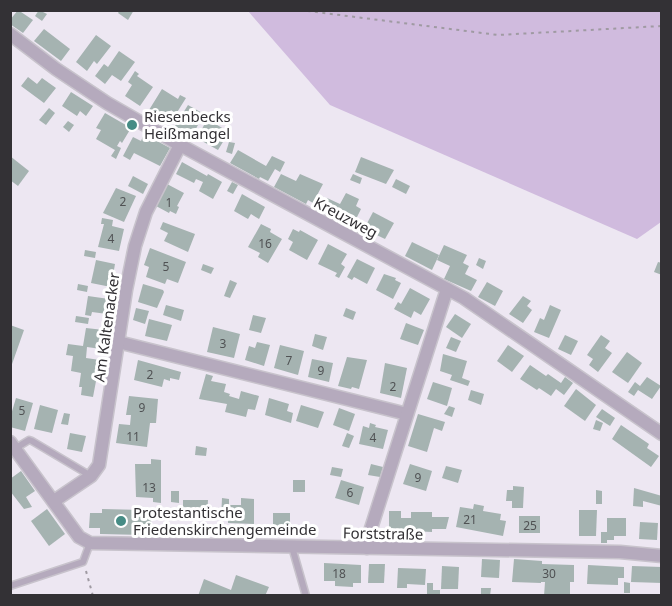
<svg xmlns="http://www.w3.org/2000/svg" width="672" height="606" font-family="'Noto Sans',sans-serif">
<style>
.green{fill:#d0bbde}
.building{fill:#a5b3b1}
.lines{fill:none;stroke-linecap:round;stroke-linejoin:round}
.service-casing{stroke:#c8c3cc;stroke-width:9}
.minor-casing{stroke:#c8c3cc;stroke-width:15}
.path{stroke:#9f9aa2;stroke-width:2;stroke-dasharray:3 4.5;stroke-linecap:butt}
.service{stroke:#b5aabd;stroke-width:6}
.minor{stroke:#b5aabd;stroke-width:12}
.poi-dot{fill:#468c85;stroke:#fff;stroke-width:2}
.labels{text-anchor:middle;dominant-baseline:central;stroke-width:6;stroke-linejoin:round;paint-order:stroke}
.number-label{font-size:12px;fill:#505254}
.poi-label{font-size:15px;fill:#333135;stroke:#fff;text-anchor:start}
.street-label{font-size:15px;fill:#333135;stroke:#fff}
</style>
<rect width="100%" height="100%" fill="#ede7f2"/>
<!-- green -->
<path class="green" d="M248,11H661V222L637,239L330,105Z"/>
<!-- building -->
<g class="building">
<path d="M18,10L33,20L23,33L10,24V20Z"/>
<path d="M39,10L47,14L42,21L35,16Z"/>
<path d="M120,10H134L128,20L118,13Z"/>
<path d="M44,29L70,49L61,61L34,41Z"/>
<path d="M96,35L111,46L97,64L94,61L87,71L76,62Z"/>
<path d="M119,51L135,62L121,81L112,75L105,84L95,76L104,64L108,67Z"/>
<path d="M135,71L139,74L137,76L153,87L140,106L125,96L132,85L128,82Z"/>
<path d="M28,77L37,84L42,78L56,88L44,103L21,86Z"/>
<path d="M162,89L178,99L180,95L186,98L176,114L171,110L165,120L149,110Z"/>
<path d="M71,92L93,106L86,116L80,111L77,116L62,106Z"/>
<path d="M188,105L204,114L192,136L175,126Z"/>
<path d="M49,108L55,113L46,125L39,120Z"/>
<path d="M105,113L131,128L122,143L120,141L117,146L121,148L116,159L111,156L115,150L96,139L101,130L96,128Z"/>
<path d="M207,119L229,132L218,150L202,141L206,134L201,131Z"/>
<path d="M68,121L74,125L69,132L63,127Z"/>
<path d="M144,134L170,148L160,166L134,153L130,160L123,156L133,137L141,141Z"/>
<path d="M229,142L235,143L232,154L226,152Z"/>
<path d="M238,150L266,166L272,156L285,162L280,172L275,169L268,181L260,177L259,179L230,163Z"/>
<path d="M10,156L29,171L18,186L10,180Z"/>
<path d="M361,157L394,170L386,184L355,172Z"/>
<path d="M182,162L207,176L208,174L222,182L213,199L199,191L203,182L196,179L194,183L176,174Z"/>
<path d="M281,174L296,181L300,174L323,184L313,203L308,200L306,204L274,187Z"/>
<path d="M353,174L362,178L360,184L350,180Z"/>
<path d="M133,176L148,184L143,194L128,186Z"/>
<path d="M396,179L410,186L406,194L392,187Z"/>
<path d="M232,182L238,185L233,194L227,191Z"/>
<path d="M167,184L184,193L177,206L179,207L176,214L170,211L169,213L156,206Z"/>
<path d="M116,188L136,196L124,222L103,213Z"/>
<path d="M346,193L359,199L356,206L361,209L355,221L349,218L348,221L335,215L333,218L320,211L327,198L340,204Z"/>
<path d="M242,194L265,207L259,219L251,214L248,219L234,211Z"/>
<path d="M373,212L394,223L385,239L364,229Z"/>
<path d="M102,218L113,220L112,226L124,229L119,251L98,247L104,224H101Z"/>
<path d="M163,222L195,234L188,252L164,241L168,233L160,229Z"/>
<path d="M261,224L271,229L270,232L282,239L268,263L258,257L260,253L248,247Z"/>
<path d="M293,229L299,232L300,230L318,240L307,260L289,250L293,242L288,239Z"/>
<path d="M412,242L439,255L432,270L405,256Z"/>
<path d="M328,244L347,254L341,264L345,267L339,278L335,276L337,273L318,264Z"/>
<path d="M444,245L467,255L463,263L469,266L465,274L477,280L471,291L444,279L450,266L437,260Z"/>
<path d="M150,248L186,262L178,283L167,279L165,284L146,277L149,267L144,265Z"/>
<path d="M85,250L96,252L95,258L84,256Z"/>
<path d="M479,258L486,261L483,269L476,265Z"/>
<path d="M357,259L375,268L367,284L354,277L352,280L347,277Z"/>
<path d="M96,260L115,264L111,287L91,283Z"/>
<path d="M658,262L662,263V275L654,272Z"/>
<path d="M203,264L214,268L211,274L201,270Z"/>
<path d="M384,274L396,278L395,280L401,283L393,299L376,290Z"/>
<path d="M230,280L237,283L230,298L224,296Z"/>
<path d="M487,282L503,291L495,306L478,297Z"/>
<path d="M78,284L88,286L87,292L77,290Z"/>
<path d="M143,284L163,290L164,292L157,308L138,302Z"/>
<path d="M410,288L430,299L421,315L414,311L411,318L394,309L398,302L401,304Z"/>
<path d="M88,296L109,299L107,314L92,312L91,316L85,315Z"/>
<path d="M523,296L531,301L527,306L532,310L523,323L509,314Z"/>
<path d="M166,305L184,310L181,321L163,315Z"/>
<path d="M550,305L561,310L549,338L534,332L540,318L544,320Z"/>
<path d="M136,308L149,311L145,324L133,320Z"/>
<path d="M346,308L356,312L353,320L343,316Z"/>
<path d="M455,314L471,324L462,338L446,327Z"/>
<path d="M253,315L266,318L261,333L249,330Z"/>
<path d="M76,316L89,318L88,324L75,322Z"/>
<path d="M149,319L172,325L167,341L145,336Z"/>
<path d="M406,323L424,330L418,345L400,339Z"/>
<path d="M10,325L24,330L11,367L10,366Z"/>
<path d="M213,327L240,334L234,358L207,352Z"/>
<path d="M86,328L104,330L101,349L87,347L86,358L100,360L93,397L81,395L82,387H79L81,373L71,371L73,356L66,355L68,344L83,346Z"/>
<path d="M315,334L327,337L323,350L312,346Z"/>
<path d="M565,335L578,341L571,355L558,349Z"/>
<path d="M601,335L610,341L605,348L612,353L598,372L589,365L593,359L587,355Z"/>
<path d="M451,337L461,341L456,352L446,348Z"/>
<path d="M257,342L270,345L264,366L245,360L249,346L255,348Z"/>
<path d="M280,345L304,351L298,375L274,368Z"/>
<path d="M508,345L524,356L512,372L497,361Z"/>
<path d="M627,352L642,363L628,383L612,372Z"/>
<path d="M443,354L467,361L462,378L470,381L468,386L450,380L452,375L440,371Z"/>
<path d="M347,357L367,360L359,389L352,387L351,389L338,386Z"/>
<path d="M312,359L333,363L329,382L308,377Z"/>
<path d="M138,360L181,372L179,380L170,378V381L164,379L162,387L134,380Z"/>
<path d="M385,363L407,368L401,398L380,393Z"/>
<path d="M530,365L546,376L548,374L561,383L565,377L573,383L564,395L556,389L551,396L539,388L537,390L520,379Z"/>
<path d="M206,374L213,376L211,381L226,384L224,392L230,394L229,396L239,399L241,391L259,396L255,410L248,409L246,417L225,412L227,404L199,399Z"/>
<path d="M647,377L661,386L652,399L638,390L634,396L628,392L635,382L640,386Z"/>
<path d="M433,382L452,388L447,406L427,399Z"/>
<path d="M576,389L596,405L585,421L564,406Z"/>
<path d="M471,390L484,394L481,405L468,400Z"/>
<path d="M129,396L158,399L156,423H150L147,447L116,443L119,424L130,425L131,415H126Z"/>
<path d="M16,398L33,403L25,431L10,427V418Z"/>
<path d="M269,398L289,404L287,411L293,413L291,423L265,415Z"/>
<path d="M40,405L58,410L52,433L34,429Z"/>
<path d="M301,405L324,412L318,428L296,421Z"/>
<path d="M449,406L455,408L452,417L444,414Z"/>
<path d="M339,408L355,414L349,431L333,425Z"/>
<path d="M602,409L615,418L610,426L596,417Z"/>
<path d="M64,413L70,414L68,425L61,424Z"/>
<path d="M418,414L445,422L442,431L434,428L427,452L408,446Z"/>
<path d="M596,420L603,423L600,431L593,429Z"/>
<path d="M370,423L376,425L375,427L388,430L383,449L359,444L363,426L369,428Z"/>
<path d="M621,425L649,444L647,448L659,456L651,467L612,439Z"/>
<path d="M70,433L86,436L82,452L67,449Z"/>
<path d="M347,433L354,436L349,448L342,446Z"/>
<path d="M196,446L207,448L206,456L195,455Z"/>
<path d="M151,459L161,460V503L153,502V498L136,497L135,464H151Z"/>
<path d="M371,464L383,467L380,477L368,475Z"/>
<path d="M410,464L432,471L426,491L403,484Z"/>
<path d="M446,466L462,470L458,483L442,478Z"/>
<path d="M332,467L343,469L341,477L330,475Z"/>
<path d="M21,471L35,491L26,497L32,507L24,509L10,491V479Z"/>
<rect x="293" y="480" width="12" height="12"/>
<path d="M341,480L364,487L359,505L335,498Z"/>
<path d="M513,486L524,487L523,508H512V501H506L507,490H513Z"/>
<path d="M634,488L662,496V506L643,501V507L633,506Z"/>
<path d="M596,490L602,491V504H596Z"/>
<path d="M171,491H179V503L171,502Z"/>
<path d="M222,498L229,499V505H241V498L254,499V524L228,523V520L221,519Z"/>
<path d="M183,500H208L207,519L183,518Z"/>
<path d="M474,504L484,506L483,511L501,514L500,520L506,521L503,536L456,527L460,507L473,509Z"/>
<path d="M47,509L65,534L49,546L31,521Z"/>
<path d="M102,509L144,510L150,515L152,527L143,535L100,534V528H89L90,513H102Z"/>
<path d="M579,510H597L596,536H579Z"/>
<path d="M389,511H401V518H411V512H432V517H449L446,529H432V532L411,531V536L389,535Z"/>
<rect x="273" y="513" width="17" height="16"/>
<rect x="519" y="516" width="21" height="17"/>
<path d="M607,518H626V536H614V540H607V543H601V532H607Z"/>
<path d="M640,522L658,523L657,540L639,539Z"/>
<path d="M482,559L500,560L499,578L481,577Z"/>
<path d="M514,559L542,561V564L574,565V582H570V596H544L545,582H541V583L512,582Z"/>
<path d="M324,563L361,565V583H353V587L335,586V581H324Z"/>
<path d="M369,564H385L384,583H368Z"/>
<path d="M588,565L624,567V578H618V585L587,584Z"/>
<path d="M442,566L459,567L458,589H441Z"/>
<path d="M632,566L662,567V583L631,582Z"/>
<path d="M398,568L426,569L425,585L407,584V588H397Z"/>
<path d="M236,575L269,587L265,596H198L204,579L231,590Z"/>
<path d="M624,582L630,583V593H624Z"/>
<path d="M427,583H433V590H440V596H427Z"/>
<path d="M481,588H491L490,596H481Z"/>
</g>
<g class="lines">
<defs>
<g id="service">
<path d="M16,448L29,440L32,441L91,476"/>
<path d="M292,547L306,596"/>
<path d="M10,586L83,562L90,543"/>
</g>
<g id="minor">
<path d="M10,34L56,69L107,103L180,145L464,298L662,434"/>
<path d="M118,342L407,414"/>
<path d="M10,442L79,537L90,543L620,552L662,556"/>
<path d="M54,501L91,476L99,465L126,290L135,246L146,212L180,145"/>
<path d="M367,548L368,538L447,289"/>
</g>
</defs>
<!-- service casing -->
<use href="#service" class="service-casing"/>
<!-- minor casing -->
<use href="#minor" class="minor-casing"/>
<!-- path -->
<g class="path">
<path d="M300,10L498,35L662,26"/>
<path d="M86,571L93,596"/>
</g>
<!-- service -->
<use href="#service" class="service"/>
<!-- minor -->
<use href="#minor" class="minor"/>
</g>
<!-- markers -->
<g class="poi-dot">
<circle cx="132" cy="125" r="6"/>
<circle cx="121" cy="521" r="6"/>
</g>
<g class="labels">
<!-- number labels -->
<g class="number-label">
<text x="123" y="201">2</text>
<text x="169" y="202">1</text>
<text x="111" y="238">4</text>
<text x="265" y="243">16</text>
<text x="166" y="266">5</text>
<text x="223" y="343">3</text>
<text x="289" y="360">7</text>
<text x="321" y="370">9</text>
<text x="150" y="374">2</text>
<text x="393" y="386">2</text>
<text x="142" y="407">9</text>
<text x="22" y="410">5</text>
<text x="133" y="436">11</text>
<text x="373" y="437">4</text>
<text x="418" y="477">9</text>
<text x="149" y="487">13</text>
<text x="350" y="492">6</text>
<text x="470" y="519">21</text>
<text x="530" y="525">25</text>
<text x="339" y="573">18</text>
<text x="549" y="573">30</text>
</g>
<!-- poi labels -->
<g class="poi-label">
<text x="144" y="116">Riesenbecks<tspan x="144" dy="17">Heißmangel</tspan></text>
<text x="133" y="512">Protestantische<tspan x="133" dy="17">Friedenskirchengemeinde</tspan></text>
</g>
<!-- street labels -->
<g class="street-label">
<text transform="translate(346 217) rotate(28)">Kreuzweg</text>
<text transform="translate(106 327) rotate(-82)">Am Kaltenacker</text>
<text transform="translate(383 533) rotate(1)">Forststraße</text>
</g>
</g>
<!-- border -->
<rect width="672" height="606" fill="none" stroke="#333135" stroke-width="24"/>
</svg>
